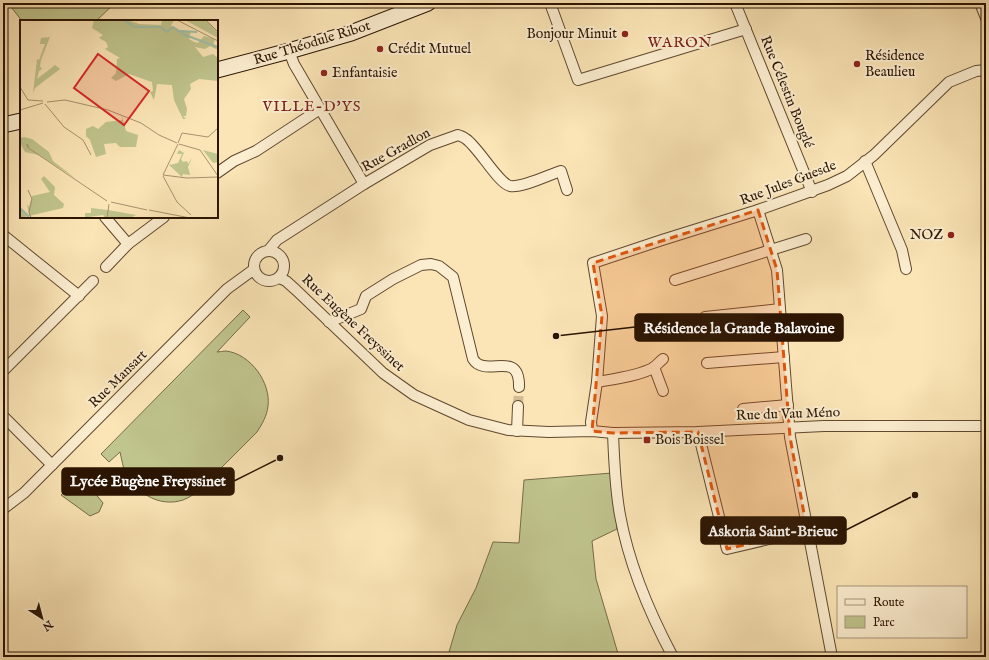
<svg xmlns="http://www.w3.org/2000/svg" width="989" height="660" font-family="'IM FELL English',serif">
<style>
.green{fill:#c0c48d;stroke:#766c48}
.lines{fill:none;stroke-linecap:round;stroke-linejoin:round}
.street-tunnel{stroke:#d1bb92;stroke-width:10;stroke-dasharray:10 5;stroke-linecap:butt}
.street-casing{stroke:#5f482f;stroke-width:12}
.secondary-casing{stroke:#2b1402;stroke-width:17}
.street{stroke:#fceed0;stroke-width:10}
.secondary{stroke:#fceed0;stroke-width:15}
.marked{fill:#df560c;fill-opacity:0.2;stroke:#df560c;stroke-width:3;stroke-dasharray:8 5;stroke-linejoin:round}
.poi-dot{fill:#8f2418;stroke:#fceed0;stroke-width:1.5}
.labels{text-anchor:middle;dominant-baseline:central;stroke-width:4;stroke-linejoin:round;paint-order:stroke}
.poi-label{font-size:14px;fill:#2b1402;stroke:#fceed0;text-anchor:start}
.street-label{font-size:14px;fill:#2b1402;stroke:#fceed0}
.neighbourhood-label{font-size:15px;letter-spacing:1px;fill:#7a1f14;stroke:#fceed0}
.inset-river{fill:none;stroke:#a0c0a9;stroke-width:2}
.inset-road{fill:none;stroke:#a8916e;stroke-width:1}
.view{fill:#d62828;fill-opacity:0.15;stroke:#d62828;stroke-width:2}
.inset-edge{fill:none;stroke:#2b1402;stroke-width:2}
.leader{fill:none;stroke:#2b1402;stroke-width:1.5}
.callout-dot{fill:#2b1402;stroke:#fceed0;stroke-width:1.5}
.callout{fill:#2b1402;stroke:#2b1402;stroke-width:1.5}
.callout-label{font-size:15px;text-anchor:middle;font-weight:bold;fill:#fff}
</style>
<rect width="100%" height="100%" fill="#fbe5b6"/>
<filter id="stains"><feTurbulence type="fractalNoise" baseFrequency=".005" numOctaves="4"/><feColorMatrix values="0 0 0 0 .2 0 0 0 0 .09 0 0 0 0 .02 0 0 0 .5 -.17"/></filter>
<radialGradient id="worn" r=".72"><stop offset=".6" stop-color="#630" stop-opacity="0"/><stop offset="1" stop-color="#630" stop-opacity=".3"/></radialGradient>
<!-- green -->
<g class="green">
<path d="M8,3H115L96,21H22Z"/>
<path d="M243,310L250,317L217,352C220,352 223,351 226,351C251,354 271,383 268,406C267,416 262,424 257,432C244,445 231,458 218,471C208,481 197,495 183,500C171,504 158,502 148,496C126,484 125,475 120,452L109,462L101,454Z"/>
<path d="M612,473L617,529L592,541L596,579L619,657H445L449,652L457,625L476,588L493,542L519,543L524,480Z"/>
<path d="M80,475L103,503L99,512L90,516L61,495Z"/>
</g>
<g class="lines">
<!-- street-tunnel -->
<path class="street-tunnel" d="M518,406L519,387"/>
<defs>
<g id="street">
<path d="M550,3L578,80L746,29"/>
<path d="M735,3L812,192"/>
<path d="M980,3L986,18"/>
<path d="M289,51L294,64L364,184"/>
<path d="M865,161L902,250L906,269"/>
<path d="M217,173L234,161L256,151L320,109"/>
<path d="M758,210L777,270L790,437L832,657"/>
<path d="M105,217L128,244"/>
<path d="M3,235L79,296"/>
<circle cx="269" cy="266" r="15"/>
<path d="M268,251L277,240L364,184L430,145L458,135C460,136 464,137 466,139C479,148 498,183 510,186C523,188 548,175 561,171L567,190"/>
<path d="M106,267L128,244L164,217"/>
<path d="M279,278L286,281L296,290L383,373L414,395L469,420L508,430L549,432L592,431L613,433L698,432L824,426H986"/>
<path d="M675,280L806,239"/>
<path d="M705,317L780,309"/>
<path d="M329,322L361,309L366,296L393,279L421,265L431,264L439,266L453,277L473,359C485,379 520,348 519,387"/>
<path d="M707,363L784,357"/>
<path d="M654,367L663,391"/>
<path d="M3,371L93,281"/>
<path d="M597,382C614,379 638,376 653,368C656,366 659,362 663,359"/>
<path d="M743,409L788,405"/>
<path d="M3,416L52,465"/>
<path d="M517,431L518,406"/>
<path d="M592,431L591,422L597,382L602,316L593,263L662,240L758,210L828,185L847,176L874,155L949,82L976,71L986,70"/>
<path d="M698,432L727,549L807,530"/>
<path d="M613,433C614,460 615,488 620,515C629,565 649,612 673,657"/>
<path d="M3,509L24,493L227,289L253,270"/>
</g>
<g id="secondary">
<path d="M217,70L289,51L351,33L428,3"/>
<path d="M3,125L21,121"/>
</g>
</defs>
<!-- street casing -->
<use href="#street" class="street-casing"/>
<!-- secondary casing -->
<use href="#secondary" class="secondary-casing"/>
<!-- street -->
<use href="#street" class="street"/>
<!-- secondary -->
<use href="#secondary" class="secondary"/>
</g>
<!-- marked area -->
<path class="marked" d="M758,210L777,270L790,437L807,530L727,549L698,432L613,433L592,431L602,316L593,263Z"/>
<!-- markers -->
<g class="poi-dot">
<circle cx="625" cy="34" r="4"/>
<circle cx="380" cy="49" r="4"/>
<circle cx="857" cy="64" r="4"/>
<circle cx="324" cy="73" r="4"/>
<circle cx="951" cy="235" r="4"/>
<rect x="643" y="436" width="8" height="8" rx="2"/>
</g>
<g class="labels">
<!-- poi labels -->
<g class="poi-label">
<text x="617" y="34" text-anchor="end">Bonjour Minuit</text>
<text x="388" y="49">Crédit Mutuel</text>
<text x="865" y="56">Résidence<tspan x="865" dy="16">Beaulieu</tspan></text>
<text x="332" y="73">Enfantaisie</text>
<text x="943" y="235" text-anchor="end">NOZ</text>
<text x="655" y="440">Bois Boissel</text>
</g>
<!-- street labels -->
<g class="street-label">
<text transform="translate(312 43) rotate(-17)">Rue Théodule Ribot</text>
<text transform="translate(787 92) rotate(68)">Rue Célestin Bouglé</text>
<text transform="translate(396 150) rotate(-29)">Rue Gradlon</text>
<text transform="translate(788 183) rotate(-21)">Rue Jules Guesde</text>
<text transform="translate(353 323) rotate(43)">Rue Eugène Freyssinet</text>
<text transform="translate(118 379) rotate(-45)">Rue Mansart</text>
<text transform="translate(788 414) rotate(-2)">Rue du Vau Méno</text>
</g>
<!-- neighbourhood labels -->
<g class="neighbourhood-label">
<text x="680" y="42">WARON</text>
<text x="312" y="106">VILLE-D'YS</text>
</g>
</g>
<!-- overview -->
<g transform="translate(20 20)">
<rect width="198" height="198" fill="#fbe5b6"/>
<path d="M74,0H108L119,4L141,5L142,0H154L151,6L160,11H171L169,19L174,22L178,23L184,16L195,19L193,25L198,26V30L190,26L185,29L175,27L183,37L193,34L198,38V61L179,59L170,64L171,69L164,79L167,89L166,96H163L166,99H163L154,80L152,65L137,64L134,80L130,72L133,71L132,62L109,54L96,61L91,58L96,53L97,39L100,38L85,29L88,27L86,22L79,18L83,15L72,8ZM165,0H186L198,13V18ZM30,17L21,40L20,46L22,49L19,51L17,59L35,45L40,49L15,68L13,73L17,39L19,40L25,24H20L21,18ZM102,96L106,111L118,115L116,127H100L96,123L84,124L86,134L76,137L70,120L66,116V109L73,106L78,109L86,102L102,100ZM4,117L12,119L29,132L33,141L55,158L19,135L5,132L0,123V118ZM159,130L164,133L161,139L163,142L167,141L168,144L172,138L168,147L170,155L163,154L162,157L149,145L158,143L162,134H157ZM183,130L198,134V142L193,143ZM24,156L35,167L34,175L44,184L43,188L0,198V187L9,195L7,184L9,187L12,176L30,172L21,159ZM71,188L88,190L116,195L110,198H85L83,195L62,198L65,197V193H71Z" fill="#c0c48d"/>
<path class="inset-river" d="M104,0L114,7H140L147,12L153,7L165,15L198,27M160,11L177,12M0,188L9,197"/>
<path class="inset-road" d="M157,0L198,21M186,0L198,12M0,67L8,80L23,81M27,82L45,80L88,90L121,103L139,115L157,123M25,84L44,107L63,120L71,135M0,90L23,83M158,123L162,113L188,117L198,108M159,124L180,130L198,156M9,127L7,124V127L87,181M143,155L167,158L198,157M143,155L158,124M143,156L157,182L171,195M8,170L12,179L9,192L11,198M91,182L127,190M129,190L170,198M87,198L89,184"/>
<path class="view" d="M78,34L129,71L104,105L54,68Z"/>
<rect width="198" height="198" class="inset-edge"/>
</g>
<!-- callouts -->
<path class="leader" d="M556 336L635 327M280 458L234 481M915 495L846 530"/>
<g class="callout-dot">
<circle cx="556" cy="336" r="4"/>
<circle cx="280" cy="458" r="4"/>
<circle cx="915" cy="495" r="4"/>
</g>
<g class="callout">
<rect x="635" y="314" width="208" height="27" rx="4"/>
<rect x="62" y="468" width="172" height="27" rx="4"/>
<rect x="701" y="517" width="145" height="27" rx="4"/>
</g>
<g class="callout-label">
<text x="739" y="333">Résidence la Grande Balavoine</text>
<text x="148" y="486">Lycée Eugène Freyssinet</text>
<text x="773" y="536">Askoria Saint-Brieuc</text>
</g>
<!-- margin -->
<rect width="989" height="660" fill="none" stroke="#fbe5b6" stroke-width="16"/>
<rect x="4" y="4" width="981" height="652" fill="none" stroke="#2b1402" stroke-width="2"/>
<rect x="8" y="8" width="973" height="644" fill="none" stroke="#2b1402"/>
<!-- legend -->
<rect x="837" y="586" width="130" height="52" fill="#fceed0" stroke="#a8977e"/>
<rect x="845" y="599" width="20" height="6" fill="#fceed0" stroke="#a8977e"/>
<text x="873" y="606" font-size="12" fill="#2b1402">Route</text>
<rect x="845" y="616" width="20" height="12" fill="#c0c48d" stroke="#a8977e"/>
<text x="873" y="626" font-size="12" fill="#2b1402">Parc</text>
<!-- north arrow -->
<g transform="translate(42 618) rotate(144)" stroke="#fceed0" stroke-width="3" paint-order="stroke">
<path d="M0-3L7 15L0 10L-7 15Z" fill="#2b1402"/>
<text y="-6" font-size="11" font-weight="bold" text-anchor="middle" fill="#2b1402">N</text>
</g>
<rect width="100%" height="100%" filter="url(#stains)"/>
<rect width="100%" height="100%" fill="url(#worn)"/>
</svg>
